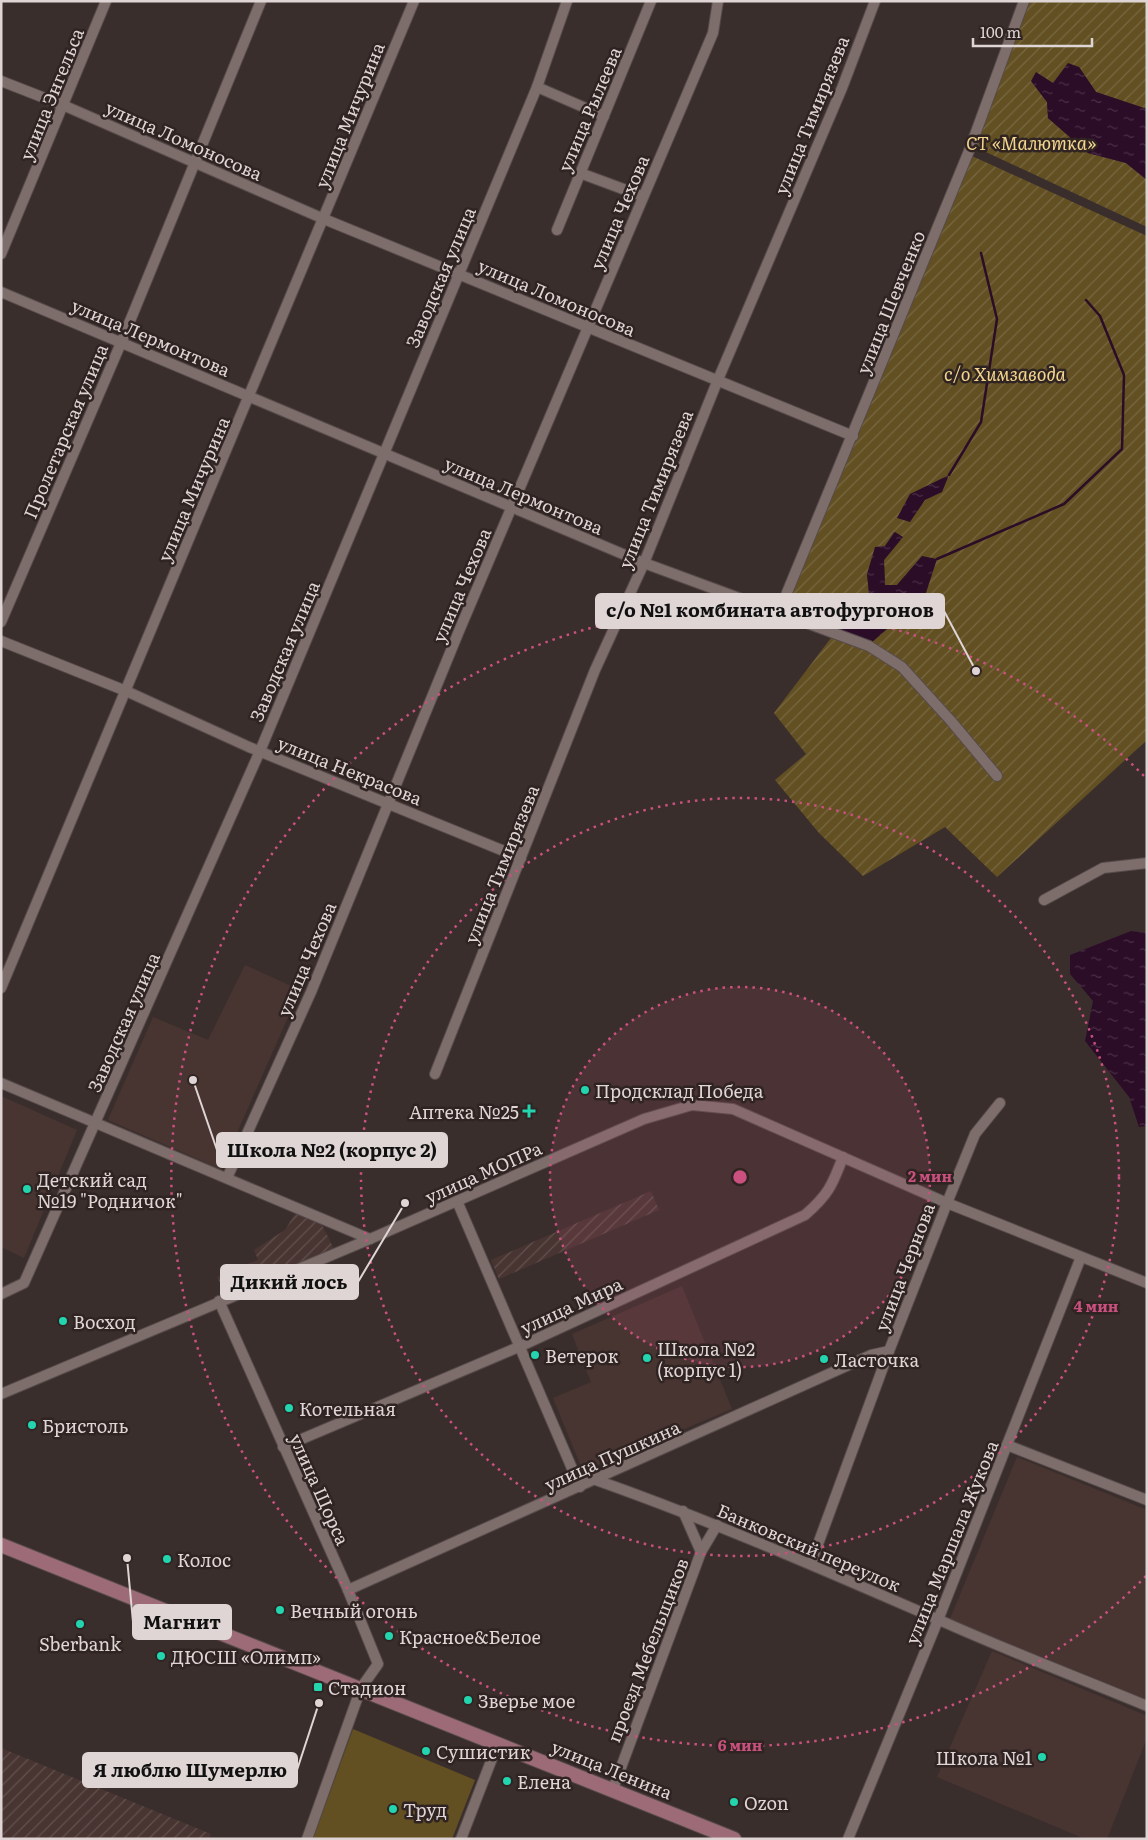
<svg xmlns="http://www.w3.org/2000/svg" width="1148" height="1840" font-family="Literata,serif">
<style>
.built{fill:#483532}
.industrial{fill:url(#industrial-furrows)}
.garden{fill:url(#garden-furrows);fill-rule:evenodd}
.pitch{fill:#625023}
.water{fill:url(#water-ripples)}
.lines{fill:none;stroke-linecap:round;stroke-linejoin:round}
.stream{stroke:#2c0d28;stroke-width:2.5}
.minor-casing{stroke:#564b4a;stroke-width:12}
.major-casing{stroke:#564b4a;stroke-width:16}
.minor{stroke:#7d6e6c;stroke-width:10}
.major{stroke:#9d6b77;stroke-width:14}
.ring{fill:none;stroke:#ca517f;stroke-width:2.5;stroke-dasharray:2.5 5}
.poi-dot{fill:#22d5af;stroke:#302422;stroke-width:2}
.labels{text-anchor:middle;dominant-baseline:central;stroke-width:5;stroke-linejoin:round;paint-order:stroke}
.street-label{font-size:18px;fill:#ded5d4;stroke:#302422}
.park-label{font-size:18px;font-style:italic;fill:#f3d58d;stroke:#302422}
.poi-label{font-size:18px;fill:#ded5d4;stroke:#302422;text-anchor:start}
.centre{fill:#ca517f;stroke:#302422;stroke-width:2.5}
.ring-label{font-size:15px;text-anchor:middle;font-weight:bold;fill:#ca517f;stroke:#302422;stroke-width:5;stroke-linejoin:round;paint-order:stroke}
.leader{fill:none;stroke:#ded5d4;stroke-width:2}
.callout-dot{fill:#ded5d4;stroke:#302422;stroke-width:2}
.callout{fill:#ded5d4;stroke:#ded5d4;stroke-width:2}
.callout-label{font-size:19px;text-anchor:middle;font-weight:bold;fill:#111}
</style>
<defs>
<pattern id="industrial-furrows" width="10" height="10" patternUnits="userSpaceOnUse" patternTransform="scale(1.25)"><rect width="10" height="10" fill="#483532"/><path d="M-1 1l2-2M0 10L10 0M9 11l2-2" fill="none" stroke="#62514f"/></pattern>
<pattern id="garden-furrows" width="10" height="10" patternUnits="userSpaceOnUse" patternTransform="scale(1.25)"><rect width="10" height="10" fill="#625023"/><path d="M-1 1l2-2M0 10L10 0M9 11l2-2" fill="none" stroke="#786842"/></pattern>
<pattern id="water-ripples" width="26" height="14" patternUnits="userSpaceOnUse" patternTransform="scale(1.25)"><rect width="26" height="14" fill="#2c0d28"/><path d="M2 4q2-2 4 0t4 0M15 11q2-2 4 0t4 0" fill="none" stroke="#4a2f46"/></pattern>
</defs>
<rect width="100%" height="100%" fill="#3a2e2c"/>
<!-- built -->
<g class="built">
<path d="M245,965L300,990L221,1169L108,1120L153,1017L208,1040Z"/>
<path d="M1,1096L77,1130L24,1258L1,1247Z"/>
<path d="M682,1286L732,1409L583,1471L553,1398L591,1382L572,1334Z"/>
<path d="M1017,1457L1147,1510V1701L950,1619Z"/>
<path d="M992,1651L1147,1716V1738L1107,1839H1085L937,1777Z"/>
</g>
<!-- industrial -->
<g class="industrial">
<path d="M651,1191L659,1210L499,1279L491,1260Z"/>
<path d="M296,1212L321,1223L334,1249L225,1293L217,1277L258,1260L254,1250L285,1230Z"/>
<path d="M1,1748L211,1834L209,1839H1Z"/>
</g>
<!-- garden -->
<g class="garden">
<path d="M1028,1H1147V109L1096,92L1079,67L1053,83L1031,81L1047,102L1048,118L1088,153L1126,163L1147,180V227L975,147Z"/>
<path d="M972,156L1147,236V740L997,877L945,827L863,876L819,833L775,780L806,754L774,713L837,630L786,607ZM894,532L902,538L884,560L885,585H897L922,556L871,643L838,630L854,618L869,594L867,574Z"/>
</g>
<!-- pitch -->
<path class="pitch" d="M353,1729L475,1780L452,1839H313Z"/>
<!-- water -->
<g class="water">
<path d="M1068,63L1079,67L1096,92L1147,109V180L1126,163L1088,153L1048,118L1047,102L1031,81L1036,72L1053,83Z"/>
<path d="M949,475L942,492L925,500L910,522L897,518L910,494Z"/>
<path d="M895,532L903,537L884,560L885,585H897L922,556L937,559L925,596L871,643L838,630L854,618L869,594L867,574L875,547L885,546Z"/>
<path d="M1131,931L1147,933V1126L1139,1127L1129,1097L1085,1041L1093,1001L1070,974V955Z"/>
</g>
<g class="lines">
<!-- stream -->
<g class="stream">
<path d="M949,475L981,422L997,319L981,253"/>
<path d="M937,559L1064,504L1122,449L1124,375L1100,316L1086,300"/>
</g>
<defs>
<g id="minor">
<path d="M1,81L65,106L324,219L853,436"/>
<path d="M537,87L604,116"/>
<path d="M580,173L642,196"/>
<path d="M557,230L651,1"/>
<path d="M1,254L106,1"/>
<path d="M1,292L644,563L869,646L902,667L951,721L997,776"/>
<path d="M779,612L969,151L1024,1"/>
<path d="M1,622L121,343L261,1"/>
<path d="M1,641L126,691L249,747L521,858"/>
<path d="M1044,900L1103,868L1147,863"/>
<path d="M1,988L414,1"/>
<path d="M435,1074L595,670L644,563L717,382L842,88L875,1"/>
<path d="M1,1083L370,1239"/>
<path d="M227,1178L311,992L459,631L713,33L718,1"/>
<path d="M457,1201L580,1487"/>
<path d="M1,1294L24,1283L260,751L537,87L567,1"/>
<path d="M219,1301L348,1590L378,1664L361,1688L307,1839"/>
<path d="M1,1394L370,1239L644,1119L692,1105L733,1109L947,1203L1147,1283"/>
<path d="M1007,1445L1147,1500"/>
<path d="M283,1447L521,1346L805,1215C828,1195 832,1186 843,1157"/>
<path d="M596,1480C712,1521 824,1570 937,1619C1006,1650 1077,1677 1147,1706"/>
<path d="M683,1511L701,1552"/>
<path d="M811,1563L889,1351L947,1203L975,1134L1000,1103"/>
<path d="M348,1590L871,1355L889,1351"/>
<path d="M613,1789L701,1552L717,1525"/>
<path d="M461,1839L498,1743"/>
<path d="M848,1839L938,1620L1081,1257"/>
</g>
<path id="major" d="M1,1545L734,1839"/>
</defs>
<!-- minor casing -->
<use href="#minor" class="minor-casing"/>
<!-- major casing -->
<use href="#major" class="major-casing"/>
<!-- minor -->
<use href="#minor" class="minor"/>
<!-- major -->
<use href="#major" class="major"/>
</g>
<!-- distance rings -->
<circle cx="740" cy="1177" r="190" fill="#ca517f" fill-opacity=".12"/>
<g class="ring">
<circle cx="740" cy="1177" r="190"/>
<circle cx="740" cy="1177" r="379"/>
<path d="M1146 1576A569 569 0 1 1 1146 778"/>
</g>
<!-- markers -->
<g class="poi-dot">
<circle cx="585" cy="1090" r="5"/>
<path d="M526.5 1103.5h5v5h5v5h-5v5h-5v-5h-5v-5h5z"/>
<circle cx="27" cy="1189" r="5"/>
<circle cx="63" cy="1321" r="5"/>
<circle cx="535" cy="1355" r="5"/>
<circle cx="647" cy="1358" r="5"/>
<circle cx="824" cy="1359" r="5"/>
<circle cx="289" cy="1408" r="5"/>
<circle cx="32" cy="1425" r="5"/>
<circle cx="167" cy="1559" r="5"/>
<circle cx="280" cy="1610" r="5"/>
<circle cx="80" cy="1624" r="5"/>
<circle cx="389" cy="1636" r="5"/>
<circle cx="161" cy="1656" r="5"/>
<rect x="313" y="1682" width="10" height="10" rx="2.5"/>
<circle cx="468" cy="1700" r="5"/>
<circle cx="426" cy="1751" r="5"/>
<circle cx="1042" cy="1757" r="5"/>
<circle cx="507" cy="1781" r="5"/>
<circle cx="734" cy="1802" r="5"/>
<circle cx="393" cy="1809" r="5"/>
</g>
<g class="labels">
<!-- street labels -->
<g class="street-label">
<text transform="translate(51 94) rotate(-68)">улица Энгельса</text>
<text transform="translate(589 109) rotate(-67)">улица Рылеева</text>
<text transform="translate(349 115) rotate(-68)">улица Мичурина</text>
<text transform="translate(811 115) rotate(-68)">улица Тимирязева</text>
<text transform="translate(184 140) rotate(24)">улица Ломоносова</text>
<text transform="translate(619 212) rotate(-67)">улица Чехова</text>
<text transform="translate(440 277) rotate(-67)">Заводская улица</text>
<text transform="translate(557 297) rotate(23)">улица Ломоносова</text>
<text transform="translate(890 302) rotate(-68)">улица Шевченко</text>
<text transform="translate(151 337) rotate(23)">улица Лермонтова</text>
<text transform="translate(65 431) rotate(-67)">Пролетарская улица</text>
<text transform="translate(193 489) rotate(-67)">улица Мичурина</text>
<text transform="translate(655 489) rotate(-68)">улица Тимирязева</text>
<text transform="translate(524 495) rotate(23)">улица Лермонтова</text>
<text transform="translate(461 585) rotate(-67)">улица Чехова</text>
<text transform="translate(284 651) rotate(-67)">Заводская улица</text>
<text transform="translate(350 770) rotate(22)">улица Некрасова</text>
<text transform="translate(501 864) rotate(-68)">улица Тимирязева</text>
<text transform="translate(306 959) rotate(-67)">улица Чехова</text>
<text transform="translate(123 1022) rotate(-66)">Заводская улица</text>
<text transform="translate(483 1172) rotate(-24)">улица МОПРа</text>
<text transform="translate(904 1267) rotate(-69)">улица Чернова</text>
<text transform="translate(571 1305) rotate(-25)">улица Мира</text>
<text transform="translate(612 1455) rotate(-24)">улица Пушкина</text>
<text transform="translate(320 1489) rotate(66)">улица Щорса</text>
<text transform="translate(951 1542) rotate(-68)">улица Маршала Жукова</text>
<text transform="translate(809 1547) rotate(23)">Банковский переулок</text>
<text transform="translate(647 1650) rotate(-69)">проезд Мебельщиков</text>
<text transform="translate(612 1769) rotate(22)">улица Ленина</text>
</g>
<!-- park labels -->
<g class="park-label">
<text x="1031" y="142">СТ «Малютка»</text>
<text x="1005" y="373">с/о Химзавода</text>
</g>
<!-- poi labels -->
<g class="poi-label">
<text x="595" y="1090">Продсклад Победа</text>
<text x="519" y="1111" text-anchor="end">Аптека №25</text>
<text x="37" y="1179">Детский сад<tspan x="37" dy="21">№19 "Родничок"</tspan></text>
<text x="73" y="1321">Восход</text>
<text x="657" y="1348">Школа №2<tspan x="657" dy="21">(корпус 1)</tspan></text>
<text x="545" y="1355">Ветерок</text>
<text x="834" y="1359">Ласточка</text>
<text x="299" y="1408">Котельная</text>
<text x="42" y="1425">Бристоль</text>
<text x="177" y="1559">Колос</text>
<text x="290" y="1610">Вечный огонь</text>
<text x="399" y="1636">Красное&amp;Белое</text>
<text x="80" y="1643" text-anchor="middle">Sberbank</text>
<text x="171" y="1656">ДЮСШ «Олимп»</text>
<text x="328" y="1687">Стадион</text>
<text x="478" y="1700">Зверье мое</text>
<text x="436" y="1751">Сушистик</text>
<text x="1032" y="1757" text-anchor="end">Школа №1</text>
<text x="517" y="1781">Елена</text>
<text x="744" y="1802">Ozon</text>
<text x="403" y="1809">Труд</text>
</g>
</g>
<circle cx="740" cy="1177" r="8" class="centre"/>
<g class="ring-label">
<text x="930" y="1182">2 мин</text>
<text x="1096" y="1312">4 мин</text>
<text x="740" y="1751">6 мин</text>
</g>
<!-- callouts -->
<path class="leader" d="M976 671L944 611M193 1080L217 1150M405 1203L358 1282M127 1558L133 1622M319 1703L297 1770"/>
<g class="callout-dot">
<circle cx="976" cy="671" r="5"/>
<circle cx="193" cy="1080" r="5"/>
<circle cx="405" cy="1203" r="5"/>
<circle cx="127" cy="1558" r="5"/>
<circle cx="319" cy="1703" r="5"/>
</g>
<g class="callout">
<rect x="596" y="594" width="348" height="34" rx="5"/>
<rect x="217" y="1133" width="230" height="34" rx="5"/>
<rect x="221" y="1265" width="137" height="34" rx="5"/>
<rect x="133" y="1605" width="98" height="34" rx="5"/>
<rect x="83" y="1753" width="214" height="34" rx="5"/>
</g>
<g class="callout-label">
<text x="770" y="617">с/о №1 комбината автофургонов</text>
<text x="332" y="1157">Школа №2 (корпус 2)</text>
<text x="289" y="1289">Дикий лось</text>
<text x="182" y="1629">Магнит</text>
<text x="190" y="1777">Я люблю Шумерлю</text>
</g>
<!-- border -->
<rect width="1148" height="1840" fill="none" stroke="#ded5d4" stroke-width="5"/>
<!-- scale -->
<path d="M973 38v8h119v-8" fill="none" stroke="#ded5d4" stroke-width="2.5"/>
<text x="980" y="38" font-size="15" fill="#ded5d4" stroke="#302422" stroke-width="4" paint-order="stroke">100 m</text>
</svg>
